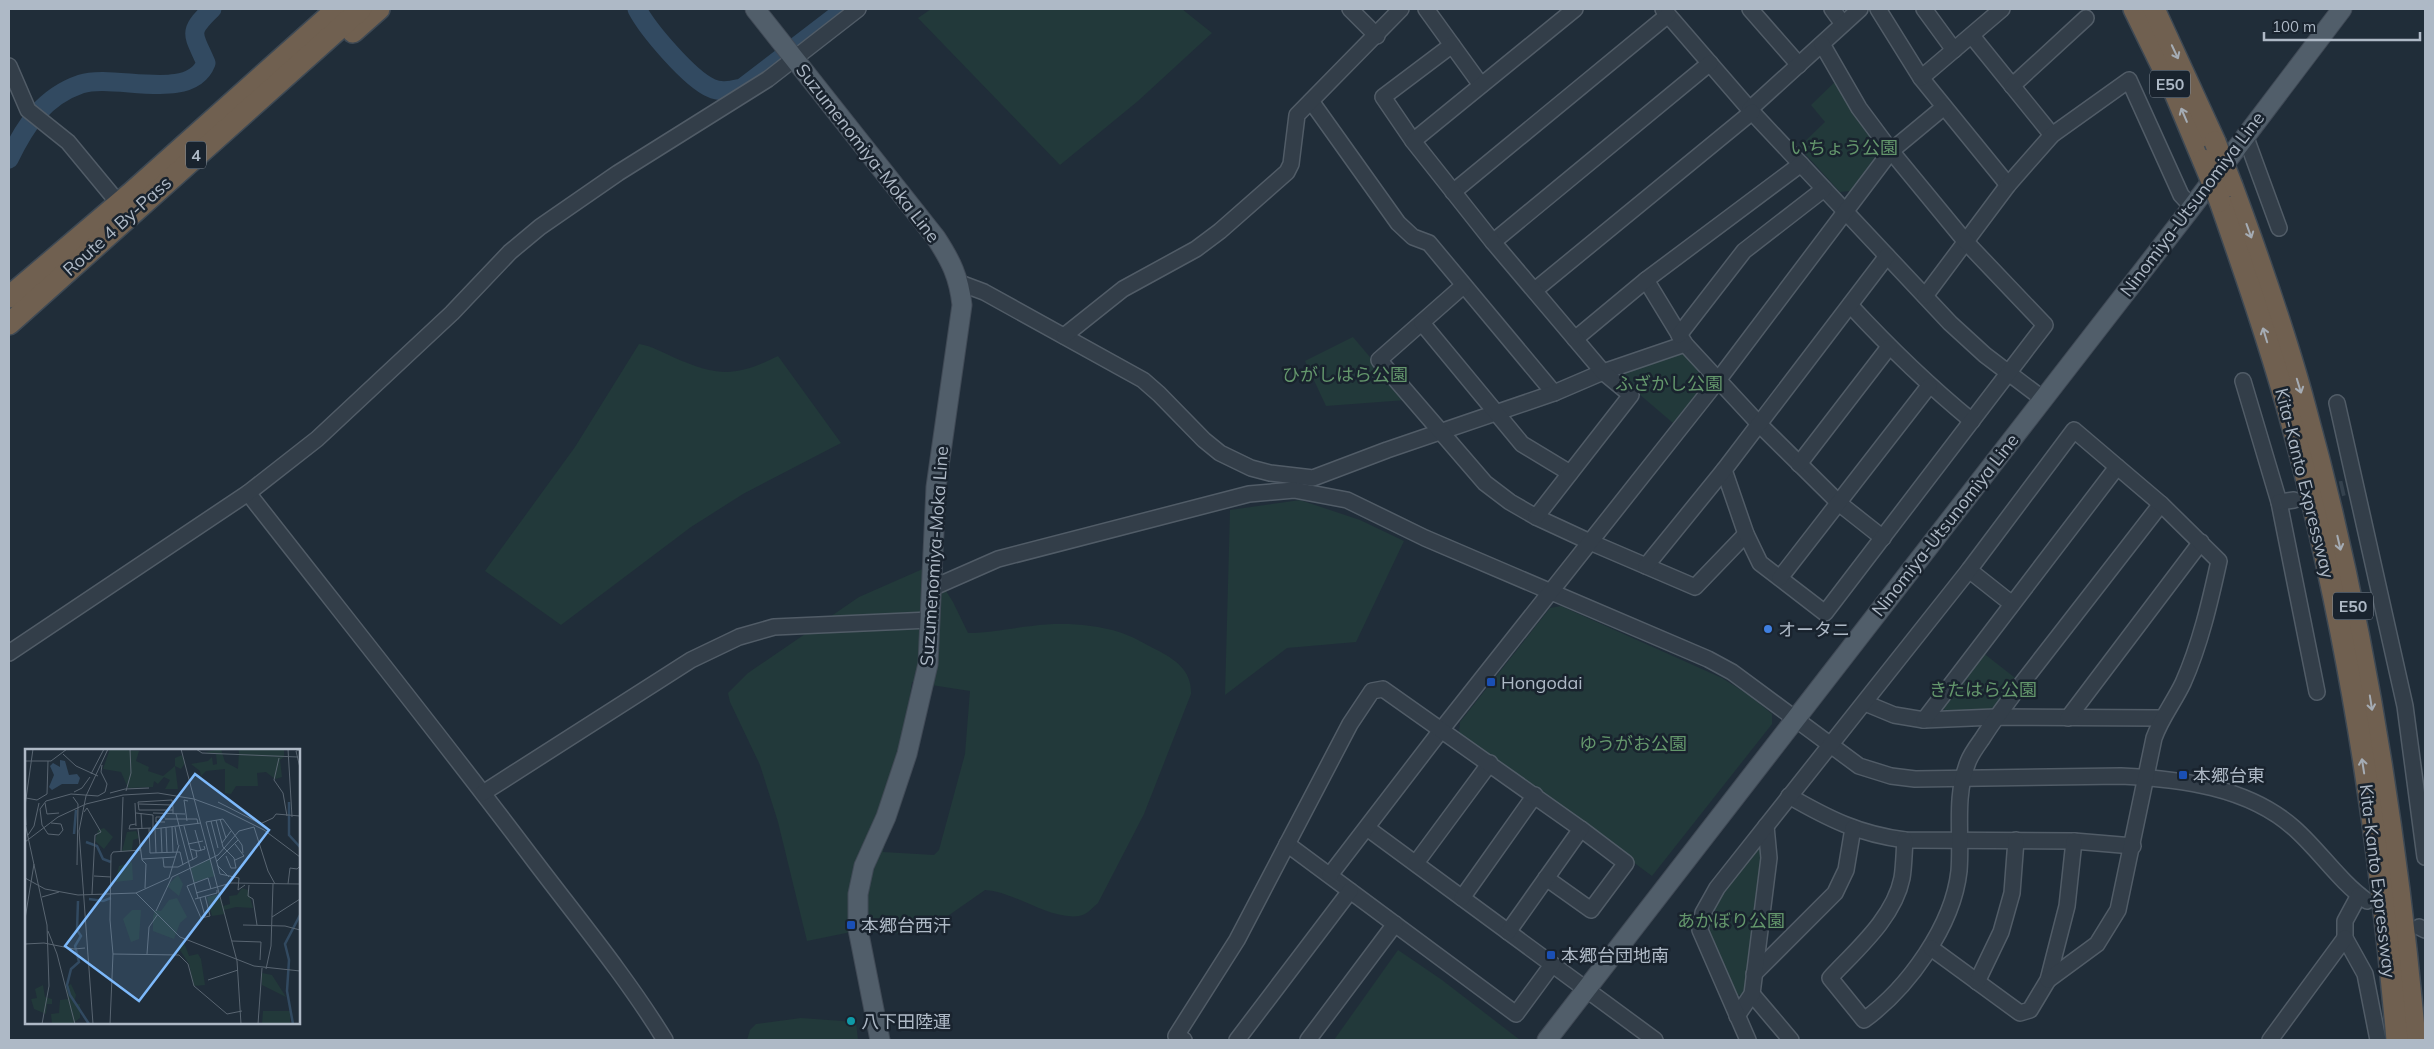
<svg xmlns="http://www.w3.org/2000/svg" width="2434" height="1049" font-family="Mulish,'Noto Sans JP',sans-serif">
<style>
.green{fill:#22393a;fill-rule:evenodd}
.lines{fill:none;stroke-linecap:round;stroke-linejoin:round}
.river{stroke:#324a61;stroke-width:19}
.minor-tunnel{stroke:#35424e;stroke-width:15;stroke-dasharray:15 8;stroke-linecap:butt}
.minor-casing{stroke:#515c67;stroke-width:18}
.major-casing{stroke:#404a56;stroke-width:21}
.highway-casing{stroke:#3e4954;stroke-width:24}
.minor{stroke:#333e49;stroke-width:15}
.major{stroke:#515e6a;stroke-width:19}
.highway{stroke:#706050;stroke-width:21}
.highway-bridge-casing{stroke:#3e4954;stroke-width:24;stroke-linecap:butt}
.highway-bridge{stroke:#706050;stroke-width:21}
.oneway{stroke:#a5acb4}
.shop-dot{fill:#3f7fe0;stroke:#19232e;stroke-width:2}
.transit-dot{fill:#1a4fb4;stroke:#19232e;stroke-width:2}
.culture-dot{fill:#0f9aa8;stroke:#19232e;stroke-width:2}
.labels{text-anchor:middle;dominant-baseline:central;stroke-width:5;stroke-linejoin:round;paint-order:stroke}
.shield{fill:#19232e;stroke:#818c98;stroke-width:1}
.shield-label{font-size:16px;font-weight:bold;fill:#aeb9c6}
.park-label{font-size:18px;fill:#64976c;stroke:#19232e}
.street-label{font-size:18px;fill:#aeb9c6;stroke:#19232e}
.poi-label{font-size:18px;fill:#aeb9c6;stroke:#19232e;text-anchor:start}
.inset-river{fill:none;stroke:#324a61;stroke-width:2.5}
.inset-road{fill:none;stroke:#596571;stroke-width:1}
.view{fill:#7db9fb;fill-opacity:0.15;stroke:#7db9fb;stroke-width:2.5}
.inset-edge{fill:none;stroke:#aeb9c6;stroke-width:2.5}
</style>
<rect width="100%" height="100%" fill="#202d39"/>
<!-- green -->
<g class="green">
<path d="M931,9H1182L1212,33L1138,101L1060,165L918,18Z"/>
<path d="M1838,79L1879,144V152L1850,191L1840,192L1799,147L1825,122L1811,105Z"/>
<path d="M1353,337L1406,400L1326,406L1305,361Z"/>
<path d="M639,344C652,346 664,353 675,358C719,377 736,377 778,356L841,443L743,494L691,527L561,625L485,571L575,447Z"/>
<path d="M1675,352L1689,355L1707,374L1705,383L1673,423L1618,376V372Z"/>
<path d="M1300,500L1360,520L1404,541L1356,642L1287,648L1225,695L1230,510Z"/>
<path d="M925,568L932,569L953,602L968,633C990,633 1010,628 1032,626C1060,622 1092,624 1119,632C1132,636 1145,644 1157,650C1176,660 1192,671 1191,694L1144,814L1098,903C1092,908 1087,915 1079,916C1049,920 1016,892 985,890L922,934L851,932L807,941L778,822L760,765L730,702L728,693L748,673L859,597ZM912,682L970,691L965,754L939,850L934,855L883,852L898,775Z"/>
<path d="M1561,606L1722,678L1749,695L1772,714V724L1652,876L1459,733L1460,722L1550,608Z"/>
<path d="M1982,652L2019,681L1998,709L1947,714L1942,705Z"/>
<path d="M1755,847L1763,851L1746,995H1735C1727,977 1702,933 1707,916C1712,894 1741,865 1755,847Z"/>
<path d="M1398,950L1442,980L1520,1040H1334Z"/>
<path d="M801,1018L856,1022L858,1040H747L750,1030L756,1024Z"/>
</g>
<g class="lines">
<!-- river -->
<g class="river">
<path d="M637,9C648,30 690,79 711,88C721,93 732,90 742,88L845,9"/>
<path d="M9,159C25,126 43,97 81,84C114,73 190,103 206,63C193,33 187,33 212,9"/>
</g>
<!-- minor-tunnel -->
<path class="minor-tunnel" d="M2318,494L2344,488"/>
<defs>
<g id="minor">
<path d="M1350,9L1377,36"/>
<path d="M1426,9L1481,85"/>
<path d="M1663,9L1752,112L1950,323L1985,355L2043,399"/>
<path d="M1750,9L1799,65"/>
<path d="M1832,9L1843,24"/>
<path d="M1878,9L1921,78L2008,185"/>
<path d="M1924,9L1954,50"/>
<path d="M1972,36L2052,135"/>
<path d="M9,66L28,110L68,142L111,194"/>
<path d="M1921,78L2002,9"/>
<path d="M2012,86L2086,18"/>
<path d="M1311,101L1398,223L1413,237L1429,243L1554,393"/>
<path d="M1750,109L1860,9"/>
<path d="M2245,135L2279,228"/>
<path d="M1413,141L1383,97L1452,45"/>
<path d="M1453,192L1668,15"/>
<path d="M1493,242L1710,63"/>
<path d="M1646,280L1685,344L1759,424L1840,504L1883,538"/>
<path d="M960,283L984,292L1143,380L1159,394L1204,440L1220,453L1251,468L1270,473L1313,478L1387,450L1554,393L1603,372L1685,344"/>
<path d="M1463,286L1379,360L1485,483L1510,502L1536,517L1590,542L1695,587L1746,534"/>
<path d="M1535,290L1752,112"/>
<path d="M1925,296L2008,185L2052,135L2129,80L2181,195L2192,207"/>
<path d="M1850,305C1888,346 1928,385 1972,421"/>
<path d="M1422,323L1522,444L1570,473"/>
<path d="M1679,335L1744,251L1824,189"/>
<path d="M1064,336L1123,289L1196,249L1220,231L1287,172L1291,164L1297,115L1401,9"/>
<path d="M1575,339L1646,280L1801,164"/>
<path d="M2243,381L2279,502L2317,692"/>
<path d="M2337,403L2405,706L2425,857"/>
<path d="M1799,464L1889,347"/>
<path d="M1724,470L1746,534L1760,563L1825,613L2045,325L1965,241L1891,151L1859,108L1822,44"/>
<path d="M248,493C344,616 442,738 536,863C580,921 627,978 665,1040"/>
<path d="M2279,502L2294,500"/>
<path d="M1536,517L1631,395L1603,372L1493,242L1413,141L1575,9"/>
<path d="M1646,566L1724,470L1887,256"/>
<path d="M1969,570L2012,604"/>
<path d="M1780,578L1929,386"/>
<path d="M932,588L998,559L1249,494L1294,490L1347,500L1425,538L1708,659L1732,672L1859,766L1891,776L1915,779L2121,776C2181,779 2248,787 2294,828C2320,851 2339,881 2367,901"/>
<path d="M9,653L248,493L317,439L452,313L510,252L540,227L618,173L768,79L858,9"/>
<path d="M1865,703L1894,715L1924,720L1995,717L2161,718"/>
<path d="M2068,718L2201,542"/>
<path d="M1924,720L2117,467"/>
<path d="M483,793L691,660L739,637L774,627L930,620"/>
<path d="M1789,796C1829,819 1859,834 1905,840L2074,841L2133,846"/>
<path d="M1367,828L1655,1040"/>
<path d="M1905,840C1904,852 1904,866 1902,878C1894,918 1856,950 1830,978L1864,1020C1908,988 1953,926 1959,871C1962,834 1954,798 1968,762C1971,754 1977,746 1982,739C1997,715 2015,692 2033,669C2076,614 2118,559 2161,504"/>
<path d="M1287,844L1516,1014L1552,965"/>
<path d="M1416,863L1490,763"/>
<path d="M1330,875L1442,729L1719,379L1891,151L1944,107"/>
<path d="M1546,878L1591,910L1626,863L1581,829"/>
<path d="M2359,895L2345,921V938L2365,974L2378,1040"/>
<path d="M1462,898L1535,795"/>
<path d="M2419,927L2425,930"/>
<path d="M1931,948L2020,1013L2030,1010L2048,980L2067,906L2074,841"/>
<path d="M1754,974L1835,893L1846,870L1853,828"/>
<path d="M1977,982L2001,932L2012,893L2016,840"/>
<path d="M1752,994L1791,1040"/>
<path d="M1737,1016L1752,994L1769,858L1766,826"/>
<path d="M1184,1040L1176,1036L1237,940L1350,724L1372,691L1383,689L1581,829L1508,932"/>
<path d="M1237,1040L1350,891"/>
<path d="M1308,1040L1395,924"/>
<path d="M1748,1040L1700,930L1703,913L1717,888L1969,570L2074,430L2161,504L2219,561C2210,602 2200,645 2183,683C2174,702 2161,718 2154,738L2118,910L2097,944L2048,980"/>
<path d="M2270,1040L2345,938"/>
</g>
<g id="major">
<path d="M755,9L936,238C951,261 959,277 962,305L936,487L928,664L907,754L886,817L864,866L858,894V929L880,1040"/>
<path d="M1547,1040L2192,207L2342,9"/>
</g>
<g id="highway">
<path d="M2134,9L2175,93L2203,160"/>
<path d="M2154,9L2215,142"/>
<path d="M353,32L379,9"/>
<path d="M2232,186C2259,259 2285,332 2305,407C2362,614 2396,827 2415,1040"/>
<path d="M2220,201C2244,270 2268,339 2288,410C2346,615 2379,828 2397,1040"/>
<path d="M9,297L130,194L337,9"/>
<path d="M9,324L361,9"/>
</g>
</defs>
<!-- minor casing -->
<use href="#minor" class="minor-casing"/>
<!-- major casing -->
<use href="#major" class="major-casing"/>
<!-- highway casing -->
<use href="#highway" class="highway-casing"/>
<!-- minor -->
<use href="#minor" class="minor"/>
<!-- major -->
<use href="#major" class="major"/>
<!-- highway -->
<use href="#highway" class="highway"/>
<defs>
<g id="highway-bridge">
<path d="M2215,142L2232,186"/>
<path d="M2203,160L2220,201"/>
</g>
</defs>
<!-- highway-bridge casing -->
<use href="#highway-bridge" class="highway-bridge-casing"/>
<!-- highway-bridge -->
<use href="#highway-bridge" class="highway-bridge"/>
</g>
<!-- one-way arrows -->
<defs><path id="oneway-shaft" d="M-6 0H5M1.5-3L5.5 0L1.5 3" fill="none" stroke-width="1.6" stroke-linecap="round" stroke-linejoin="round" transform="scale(1.25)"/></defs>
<g class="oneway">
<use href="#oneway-shaft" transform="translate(2175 52) rotate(65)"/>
<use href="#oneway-shaft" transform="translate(2184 115) rotate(-113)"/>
<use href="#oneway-shaft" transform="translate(2249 231) rotate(70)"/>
<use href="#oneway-shaft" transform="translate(2265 335) rotate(-107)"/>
<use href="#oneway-shaft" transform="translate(2299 386) rotate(73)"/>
<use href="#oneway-shaft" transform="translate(2339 543) rotate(77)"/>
<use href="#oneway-shaft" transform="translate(2371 703) rotate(81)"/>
<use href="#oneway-shaft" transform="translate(2363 766) rotate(-99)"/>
</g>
<!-- markers -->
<circle class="shop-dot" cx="1768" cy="629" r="5"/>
<g class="transit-dot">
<rect x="1486" y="677" width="10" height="10" rx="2.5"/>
<rect x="2178" y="770" width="10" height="10" rx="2.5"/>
<rect x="846" y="920" width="10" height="10" rx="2.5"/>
<rect x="1546" y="950" width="10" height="10" rx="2.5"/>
</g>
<circle class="culture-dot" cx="851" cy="1021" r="5"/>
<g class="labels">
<!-- shield labels -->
<g class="shield">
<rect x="2150" y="70.5" width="40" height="27" rx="4"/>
<rect x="186" y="141.5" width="20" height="27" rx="4"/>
<rect x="2333" y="592.5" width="40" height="27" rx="4"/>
</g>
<g class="shield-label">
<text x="2170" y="84">E50</text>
<text x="196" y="155">4</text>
<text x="2353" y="606">E50</text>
</g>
<!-- park labels -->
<g class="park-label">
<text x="1844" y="147">いちょう公園</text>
<text x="1345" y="374">ひがしはら公園</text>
<text x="1669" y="383">ふざかし公園</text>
<text x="1983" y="689">きたはら公園</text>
<text x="1633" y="743">ゆうがお公園</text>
<text x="1731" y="920">あかぼり公園</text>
</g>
<!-- street labels -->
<g class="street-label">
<text transform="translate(868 153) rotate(52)">Suzumenomiya-Moka Line</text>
<text transform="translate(2192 204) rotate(-53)">Ninomiya-Utsunomiya Line</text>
<text transform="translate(117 226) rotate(-42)">Route 4 By-Pass</text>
<text transform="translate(2305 483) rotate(76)">Kita-Kanto Expressway</text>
<text transform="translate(1945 525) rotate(-52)">Ninomiya-Utsunomiya Line</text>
<text transform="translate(934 556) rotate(-86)">Suzumenomiya-Moka Line</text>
<text transform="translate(2378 881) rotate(83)">Kita-Kanto Expressway</text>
</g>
<!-- poi labels -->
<g class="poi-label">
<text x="1778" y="629">オータニ</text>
<text x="1501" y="682">Hongodai</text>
<text x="2193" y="775">本郷台東</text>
<text x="861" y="925">本郷台西汗</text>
<text x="1561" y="955">本郷台団地南</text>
<text x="861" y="1021">八下田陸運</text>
</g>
</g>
<!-- overview -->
<g transform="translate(25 749)">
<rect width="275" height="275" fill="#202d39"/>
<path d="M85,0L114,2L111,12L124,18L123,22L138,27L150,17V9L157,6L160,14L156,20L150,17L153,40H140L145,31L139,28L133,35L129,32L128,38L103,39L96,23L78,20ZM196,0L200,13L213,20L214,2L212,0H259V8L255,11L257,28L250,30L241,23L232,24L233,37H211L206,45L200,44V20L181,22L176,27L175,22L166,15L183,12L187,8L188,16L192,15L191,5L180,3ZM79,79L88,88L79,100L70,92L73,81ZM111,82L114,89L108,91L107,102H97L102,83ZM185,110L190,127L169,133L166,119ZM107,113L108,131L90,133L94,117ZM153,126L158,135L154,147L142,137ZM217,139L223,141L228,159L211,158L199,161L200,165L187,167L182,148L195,145L198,157L205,155L204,147L212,146ZM152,149L162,168L155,174L149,190L128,182V168L130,161L136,162L144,151ZM107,161H116L114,190L106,193L98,170ZM158,191L164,207L173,205L176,210L180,236L169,237L164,215L153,198ZM237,224L247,226L261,248L237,236ZM46,235L51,246L49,254L55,255V269L47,275H27L26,265L34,264L35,251L43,250L41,238ZM18,236L20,248L27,250V255H22L21,265L9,260L6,250L12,249L10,240ZM238,262H265V275H237Z" fill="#22393a"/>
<path d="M35,11L40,12L44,26L52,25L55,29L53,35H37L27,41L24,38L29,26L25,17L28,14L35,18Z" fill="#324a61"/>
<path class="inset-river" d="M264,53V86L275,98M49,85L51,61M61,93L72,97L78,110L86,113M64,150L78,152L86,149M53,152L52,181L56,187L50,197L54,213L46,220L42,236L45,246L64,275M268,275L262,242L264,211L260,195L275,166"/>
<path class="inset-road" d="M156,0L212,212L216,275M171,0L177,4L273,8M263,0L267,68M275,1L271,2L275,19M38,5L51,17L73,27M254,9L249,31L258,44L262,67M0,12H26L42,0M66,25L79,0M101,42L106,24L105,0M49,43L57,39L65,28M85,44L100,40L124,39M48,48L53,55L52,116M1,49L12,51L22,45L23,12M193,53L236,75M20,54L22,65L34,64M110,54L111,77M114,55L147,56M148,61H114L113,53L147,51L148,59V65M59,63L62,59L76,83L70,86L67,145M111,64L128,66V80L176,74M116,64L117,80M128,64L160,65M151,65L173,149M140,68H131V73H140M140,70H172L173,75M195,70L201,89M191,71L198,98L209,109L211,119H206L201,107M162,72L159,51L163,52M186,72L193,99M0,74L22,176L24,237L17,275M26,74L36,75L38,81L34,86L23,85L17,76L15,60L21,52L46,45L73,47L80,43L82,35L76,23L77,16M111,75L105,76L104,80L126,79M235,75L248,69L251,65L275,67M1,76L0,57L8,0M159,77L168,111M147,78L148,103M150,78L153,96M229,78L243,122L250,135M124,79L125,104L155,103L158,116M136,79L137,104M141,79L142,104M113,80L117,111L121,115L120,139M130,80L131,104M170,81L176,102M3,86L9,77L14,54M0,93L33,68L61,55L98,46L133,44L169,50L199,61L239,81L275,108M197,94L206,82M163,95L178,92M165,100L173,102L180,100L179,97M96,103L98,48M218,104L217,96L198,70L181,73L195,125L214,129L213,141L220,136M138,109L139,118H153L172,108L171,102M117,110L150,108M210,111L219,107L210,95M191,113L213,91M192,116L204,128M69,127L86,128M0,129L20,140L53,146L111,144L155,188L229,217L275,222M263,135L265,119L272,120L275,117M224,136L223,147L228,150L232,176M111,144L144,129L154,96M171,144L206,134L275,135M180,147L185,167L176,169L162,137L183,129L186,140M17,148L34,143M175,149L180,167M170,150L192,144V141M131,162L147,128L193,106L214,82L229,78M247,168L275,150M0,170L9,115M218,176L260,177L275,181M23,182L32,205L50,275M207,192L236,193L235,211M0,195L19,194L49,200L60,199M88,205L154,206L163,215L169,237L202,265L217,262M122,205L124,178L133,165M241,220L246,197L248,135M183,231L213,221M68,275L54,82L61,47L83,0M85,275L88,205L85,171L86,106L88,103L116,101M233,275L237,219"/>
<path class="view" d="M170,25L244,81L114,252L40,197Z"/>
<rect width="275" height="275" class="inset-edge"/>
</g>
<!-- border -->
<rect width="2434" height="1049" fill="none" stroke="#aeb9c6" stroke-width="20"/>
<!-- scale -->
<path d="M2264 32v8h156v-8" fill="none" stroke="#aeb9c6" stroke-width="2.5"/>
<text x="2272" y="32" font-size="15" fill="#aeb9c6" stroke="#19232e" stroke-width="4" paint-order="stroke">100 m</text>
</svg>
